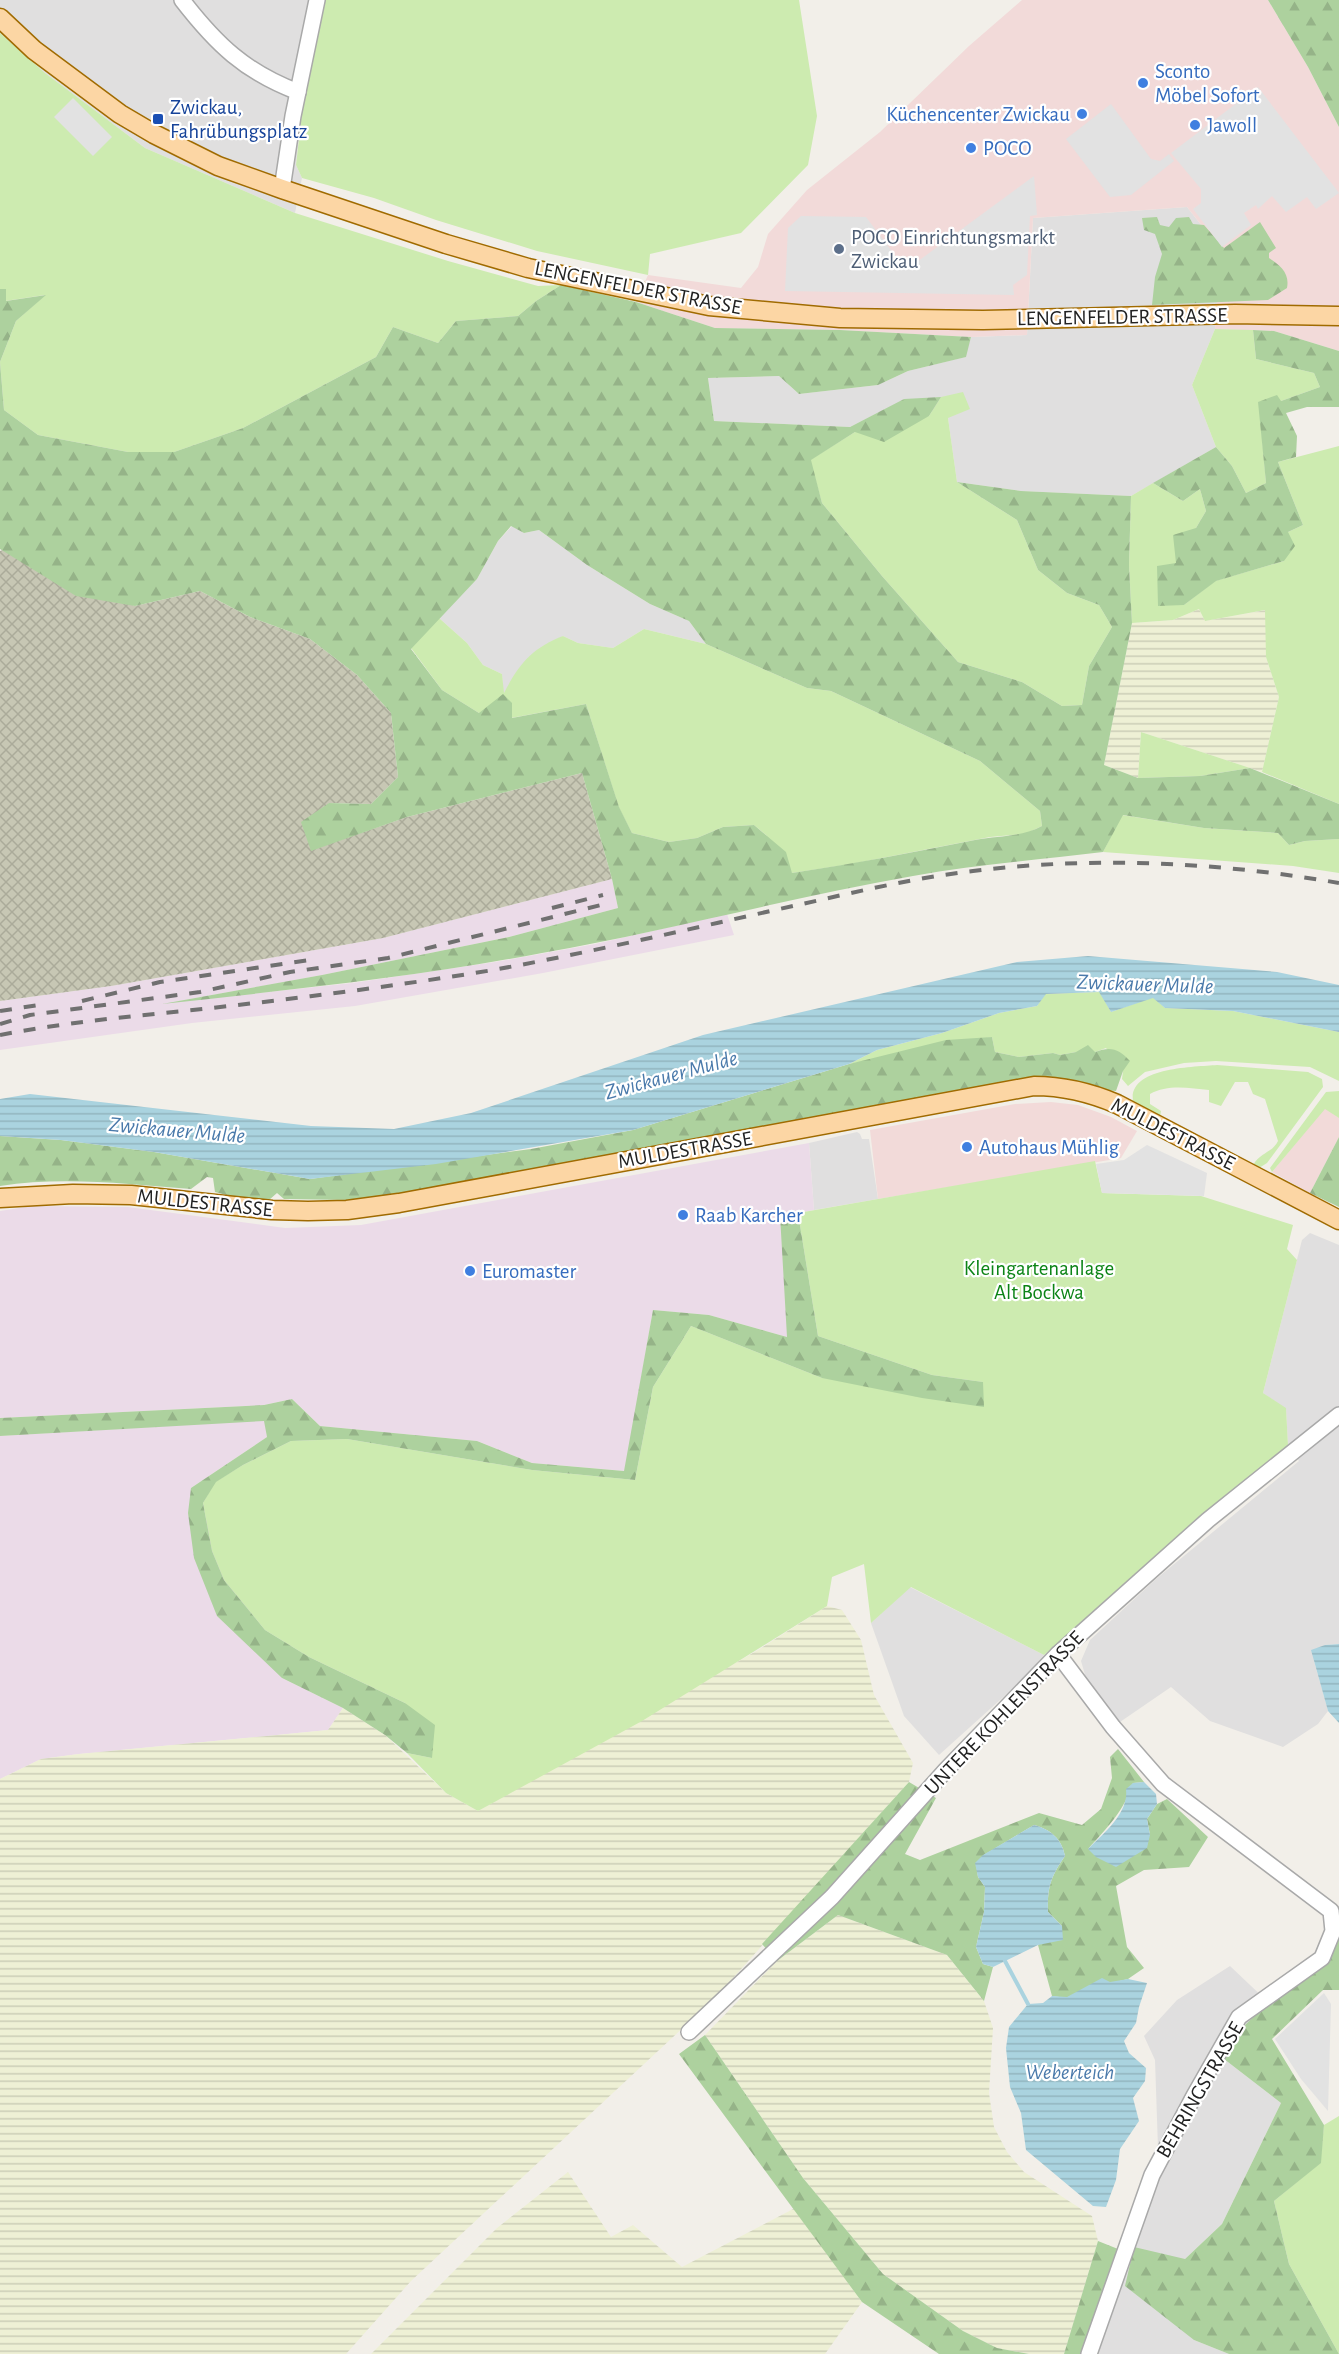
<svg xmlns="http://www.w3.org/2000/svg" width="1339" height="2354" font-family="'Alegreya Sans',sans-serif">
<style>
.residential{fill:#e0dfdf}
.commercial{fill:#f2dad9}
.industrial{fill:#ebdbe8}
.construction{fill:url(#construction-cross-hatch)}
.farmland{fill:url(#farmland-rules)}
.grass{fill:#cdebb0}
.forest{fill:url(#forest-firs);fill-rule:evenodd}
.parking{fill:#e2e2e2}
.water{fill:url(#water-rules)}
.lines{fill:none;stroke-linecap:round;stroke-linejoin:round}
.stream{stroke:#aad3df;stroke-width:4}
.minor-casing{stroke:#a9a9a9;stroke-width:18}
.major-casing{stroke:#a06b00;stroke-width:21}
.minor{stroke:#fff;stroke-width:15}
.major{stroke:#fcd6a4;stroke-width:18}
.rail{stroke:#707070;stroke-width:4;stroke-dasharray:12 12;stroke-linecap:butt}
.shop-dot{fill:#3f7fe0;stroke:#fff;stroke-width:2}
.transit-dot{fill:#1a4fb4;stroke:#fff;stroke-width:2}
.service-dot{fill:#5c6f8a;stroke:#fff;stroke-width:2}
.labels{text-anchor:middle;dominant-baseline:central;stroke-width:4.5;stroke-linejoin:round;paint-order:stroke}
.shop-label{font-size:21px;fill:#366cbe;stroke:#fff;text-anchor:start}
.transit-label{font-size:21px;fill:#164399;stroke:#fff;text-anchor:start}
.service-label{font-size:21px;fill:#4e5e75;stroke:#fff;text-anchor:start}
.street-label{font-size:21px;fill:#222;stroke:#fff}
.park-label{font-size:21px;fill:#0c8416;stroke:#fff}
.water-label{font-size:22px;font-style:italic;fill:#4a7aab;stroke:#fff}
</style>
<defs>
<pattern id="construction-cross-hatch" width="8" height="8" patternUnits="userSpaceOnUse" patternTransform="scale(1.5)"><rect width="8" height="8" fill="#c7c7b4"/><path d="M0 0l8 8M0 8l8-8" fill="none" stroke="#abab9a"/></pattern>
<pattern id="farmland-rules" width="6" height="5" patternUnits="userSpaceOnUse" patternTransform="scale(1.5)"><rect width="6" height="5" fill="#eef0d5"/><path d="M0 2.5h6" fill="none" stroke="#ccceb7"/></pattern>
<pattern id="forest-firs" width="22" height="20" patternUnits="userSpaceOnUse" patternTransform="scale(1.5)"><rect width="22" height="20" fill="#add19e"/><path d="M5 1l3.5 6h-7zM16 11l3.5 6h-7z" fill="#95b388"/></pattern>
<pattern id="water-rules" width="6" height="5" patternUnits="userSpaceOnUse" patternTransform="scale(1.5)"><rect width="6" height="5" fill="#aad3df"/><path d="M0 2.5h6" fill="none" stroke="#92b5bf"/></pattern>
</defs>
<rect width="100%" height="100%" fill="#f2efe9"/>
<!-- residential -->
<g class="residential">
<path d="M0,0H323L303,104L296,165L302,178L295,213L145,148L45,73L0,33Z"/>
<path d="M1187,207L1221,250L1215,329L1192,385L1216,447L1131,496L1021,491L957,482L948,418L904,400L850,427L714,421L708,378L779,376L799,394L878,385L908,371L965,357L971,337L1027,335L1033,218Z"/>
<path d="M512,526L524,533L539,530L587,565L650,604L689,621L706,644L644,629L613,648L578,643L563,636L503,694L502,674L483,665L467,643L439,618L477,579L498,541Z"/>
<path d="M857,1132L860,1134L862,1139H869L878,1199L814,1210L809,1143Z"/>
<path d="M1310,1233L1339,1245V1644L1325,1645L1314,1661L1328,1711L1318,1724L1283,1747L1210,1721L1171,1687L1120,1722L1086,1678L1081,1661L1090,1640L1156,1579L1299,1461L1288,1445L1286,1409L1263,1393L1302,1240Z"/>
<path d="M910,1587L1044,1655L1021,1681L939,1755L904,1716L871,1623Z"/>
<path d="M1230,1966L1269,2003L1224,2059L1281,2103L1222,2224L1185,2259L1194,2340L1229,2354H1081L1118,2249L1158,2148L1155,2060L1144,2036L1177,2000Z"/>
</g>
<!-- commercial -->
<g class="commercial">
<path d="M1022,0H1268L1308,67L1339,127V351L1274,331L1215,329L1221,250L1187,207L1033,218L1027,335L971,337L840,330L715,328L636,302L648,275L741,288L758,267L768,234L807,190L880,132L969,46Z"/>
<path d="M1051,1102L1078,1105L1111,1117L1137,1131L1121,1158L878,1199L870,1130L1015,1104Z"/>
<path d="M1325,1108L1339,1118V1137L1310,1193L1272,1172Z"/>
</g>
<!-- industrial -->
<g class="industrial">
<path d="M612,879L618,908L509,937L322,975L174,1002L352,983L495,962L595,944L727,914L734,935L543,973L355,1006L192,1023L0,1050V1001L111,986L383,938Z"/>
<path d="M809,1143L814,1210L799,1213L787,1337L709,1315L653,1310L625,1471L532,1463L477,1441L320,1426L292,1399L264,1405L0,1418V1211L32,1206L128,1207L285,1228L361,1225Z"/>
<path d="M265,1420L267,1437L191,1488L282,1678L343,1708L328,1730L79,1754L41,1759L0,1779V1436Z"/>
</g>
<!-- construction -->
<path class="construction" d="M3,550L135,606L200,591L250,617L310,639L357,675L391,713L398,777L371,804L329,803L311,850L407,817L582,773L612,879L383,938L111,986L0,1001V551Z"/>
<!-- farmland -->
<g class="farmland">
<path d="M1199,609L1205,621L1266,610V657L1279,697L1262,772L1141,732L1138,778L1104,765L1132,623L1173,620Z"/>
<path d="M827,1606L842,1610L861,1640L874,1695L913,1763L909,1782L716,1997L411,2281L346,2354H0V1779L41,1759L79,1754L328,1730L343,1708L385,1735L446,1793L478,1811L758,1650Z"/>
<path d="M838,1915L947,1955L984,2001L993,2028L989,2093L994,2127L1007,2152L1024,2172L1092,2216L1098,2241L1064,2354H1029L997,2348L963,2331L883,2274L803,2178L705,2035L777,1961Z"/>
<path d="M568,2172L611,2237L633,2225L682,2267L795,2208L862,2302L825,2354H371L497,2228Z"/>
</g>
<!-- grass -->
<g class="grass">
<path d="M323,0H799L817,116L808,165L741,233L650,254L648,275L537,251L436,220L374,198L302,178L296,165L303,104Z"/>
<path d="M0,33L45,73L145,148L295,213L448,261L538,286L561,285L536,301L518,316L456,321L438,343L393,327L376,357L243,428L174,452H128L38,435L4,410L0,362L16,321L45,295L5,301L6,290L0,289Z"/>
<path d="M1215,329L1253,330L1256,359L1314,373L1320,387L1281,401L1259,402L1266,483L1246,493L1232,466L1216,447L1192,385Z"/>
<path d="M963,392L970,409L948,418L957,482L1017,520L1038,570L1067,593L1099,605L1112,627L1089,666L1082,705L1062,706L1022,682L958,662L882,576L822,503L810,460L855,432L929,416L941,397Z"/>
<path d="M1339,446V804L1262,772L1279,697L1266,657L1265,610L1205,621L1199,609L1173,620L1132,623L1129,565L1131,496L1153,483L1183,501L1200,489L1206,511L1196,528L1184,605L1215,581L1284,561L1288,532L1303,525L1278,462Z"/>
<path d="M439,618L467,643L483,665L502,674L504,693C519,664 532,648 563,636L578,643L613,648L644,629L706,644L807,688L831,691L980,761L1040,811L1042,826L1025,834L990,837L851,864L792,873L766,835L754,825L723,827L697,838L669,842L632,833L619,808L586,704L511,718L479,713L442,690L411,648Z"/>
<path d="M1141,732L1250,768L1200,776L1138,778Z"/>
<path d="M1122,815L1204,828L1278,833L1289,845L1305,841L1339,839V873L1293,866L1103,852Z"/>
<path d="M1100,992L1111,1012L1153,997L1165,1008L1233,1011L1339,1032V1081L1310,1067L1216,1061L1184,1063L1145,1072L1128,1086L1122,1079L1123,1071L1106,1048L1095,1052H1076L1060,1055L1053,1053L1019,1057L995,1052L992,1037L849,1064L877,1050L942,1033L999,1013L1037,1006L1045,994Z"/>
<path d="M1217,1065L1308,1072L1322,1079L1323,1087L1267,1163L1259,1168L1253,1165C1261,1152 1272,1153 1278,1141L1265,1099L1253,1094L1248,1082H1235L1221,1106L1209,1102V1090C1190,1088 1167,1084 1150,1094V1104L1161,1111L1160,1117L1133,1101C1128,1067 1194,1067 1217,1065Z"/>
<path d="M1339,1091V1118L1325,1109L1272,1172L1270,1168L1326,1092Z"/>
<path d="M1095,1161L1102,1193L1201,1196L1293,1225L1287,1249L1297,1260L1263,1393L1286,1408L1288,1445L1044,1655L911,1587L871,1623L864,1564L832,1577L827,1606L642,1721L478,1811L446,1793L407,1753L432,1758L405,1703L309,1657L265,1630L224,1580L212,1551L203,1503L215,1482L243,1465L291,1441L347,1439L532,1470L635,1480L653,1387L691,1326L822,1378L983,1382L932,1375L818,1336L798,1213Z"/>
<path d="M1339,2116V2354L1289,2264L1274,2201L1320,2163L1324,2125Z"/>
</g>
<!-- forest -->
<g class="forest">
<path d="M1268,0H1339V127L1308,67Z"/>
<path d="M1157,217L1160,225L1169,227L1176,218L1189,217L1193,224L1204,225L1224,248L1260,222L1276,248L1269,253V258C1280,265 1290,273 1287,288L1268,300L1152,305L1155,277L1162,254L1155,234L1144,230L1142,218Z"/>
<path d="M561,285L636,302L715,328L840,330L971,337L966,357L908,371L878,385L799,394L779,376L708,378L714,421L850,427L904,399L941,397L929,416L884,442L855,432L811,460L822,503L882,576L958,662L1022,682L1062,706L1082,705L1089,666L1112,627L1099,605L1067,593L1038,570L1017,520L957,482L1021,491L1131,496L1129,565L1132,623L1104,765L1138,778L1200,776L1250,768L1339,804V839L1305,841L1289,845L1278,833L1204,828L1123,815L1103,852C1040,860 976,864 913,876C789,898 666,931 542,953C416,977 289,990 162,1004L322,975L509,937L618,908L612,879L582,773L407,817L311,851L301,822L329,803L371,804L398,777L391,713L357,675L310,639L250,617L200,591L135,606L76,596L0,549V289H6V301L46,295L16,321L0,362L4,410L38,435L128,452H174L243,428L376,357L393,327L438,343L456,321L518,316L536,301ZM511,526L524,533L539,530L587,565L650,604L689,621L706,644L807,688L831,691L980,761L1040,811L1042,826C1019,838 1000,835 975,840C914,852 853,864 792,873L786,852L754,825L723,827L697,838L669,842L632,833L619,807L586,704L512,718V703L503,694L479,713L442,690L411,649L477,579L498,541Z"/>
<path d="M1253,330L1274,331L1339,351V407H1307L1286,413L1297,436L1296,457L1278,462L1303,525L1288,532L1295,546L1284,561L1216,581L1184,605L1158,606L1157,566L1176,563L1173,535L1196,528L1206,511L1200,489L1183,501L1153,483L1216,447L1232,466L1246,493L1266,483L1258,402L1277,395L1281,401L1320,387L1314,373L1256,359Z"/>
<path d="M992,1037L995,1052L1019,1057L1053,1053L1060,1055L1076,1052L1088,1045L1095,1052C1111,1046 1119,1049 1130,1061L1123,1071L1116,1091L1093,1089L1036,1079L400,1193L346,1200L284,1199L277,1193L269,1200L234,1197L215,1192L213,1178L207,1177L191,1189C129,1184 62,1176 0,1186V1136L61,1140L154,1152L310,1179L531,1149L633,1130L849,1064L946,1040Z"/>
<path d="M1339,1137V1207L1310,1193Z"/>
<path d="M798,1213L818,1336L932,1375L983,1382L984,1407L922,1398L822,1378L691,1326L653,1387L635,1480L532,1470L347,1439L291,1441L243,1465L216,1482L203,1503L212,1551L224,1580L265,1630L309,1657L405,1703L435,1725L432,1758L407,1753L385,1735L343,1708L282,1678L217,1616L194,1558L188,1513L191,1488L267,1437L264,1421L0,1436V1418L264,1405L292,1399L320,1426L477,1441L532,1463L624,1471L653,1310L709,1315L787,1337L780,1215Z"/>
<path d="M1118,1749L1144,1782L1133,1783C1124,1811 1107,1828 1088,1849L1150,1835L1147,1819L1157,1804L1167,1799L1208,1837L1189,1867L1144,1870L1116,1886L1127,1947L1144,1968L1128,1979L1082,1990L1067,1998L1052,1996L1038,1945L1062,1926L1048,1912C1047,1887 1051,1876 1065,1856C1062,1839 1050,1829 1034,1825L984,1855L976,1863L978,1877L985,1887L984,1912L976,1947L983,1964L993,1967L984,2001L947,1955L838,1915L777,1961L762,1944L909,1782L936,1798L905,1854L920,1860L1039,1813L1082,1825L1101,1809L1112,1778L1110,1757Z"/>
<path d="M1339,1928V1990H1323L1272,2039L1324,2125L1321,2163L1274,2201L1289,2264L1339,2354H1229L1194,2340L1125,2286L1134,2247L1185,2259L1222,2224L1281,2103L1224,2059L1246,2024L1318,1957Z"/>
<path d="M705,2035L803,2178L883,2274L963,2331L997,2348L1029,2354H939L862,2302L679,2054Z"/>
<path d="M1098,2241L1118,2249L1081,2354H1064Z"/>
</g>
<!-- parking -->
<g class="parking">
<path d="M1258,87L1339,193L1316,209L1307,197L1286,212L1272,196L1258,209L1256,205L1244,213L1251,225L1222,247L1193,209L1201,203V189L1171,153Z"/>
<path d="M73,98L112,137L93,156L54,117Z"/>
<path d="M1111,104L1151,159L1160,161L1169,154L1174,161L1131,195L1110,197L1066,139Z"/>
<path d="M1034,176L1037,215L1030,216L1027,275L1013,285L1014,295L785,291L788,228L801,216L866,217L906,270Z"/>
<path d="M1147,1145L1207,1173L1204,1196L1102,1193L1096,1164L1124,1160Z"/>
<path d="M1324,1993L1331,2004L1328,2111L1301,2079L1275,2039Z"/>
</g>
<!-- water -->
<g class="water">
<path d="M1088,956L1277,972L1339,985V1032L1233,1011L1165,1008L1153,998L1111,1012L1099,992L1046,994L1037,1006L999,1013L942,1033L877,1050L849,1064L633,1130L436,1164L310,1179L154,1152L61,1140L0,1136V1099L30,1094L311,1126L394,1129L471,1113L703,1035L1017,962Z"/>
<path d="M1339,1644V1723L1328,1711L1311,1650L1325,1645Z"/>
<path d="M1144,1782L1156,1794L1157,1804L1147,1819L1150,1835L1147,1848L1116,1867L1096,1857L1088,1849C1104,1833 1129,1813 1126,1789L1133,1783Z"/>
<path d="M1034,1825C1050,1829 1062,1839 1065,1856C1051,1876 1047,1887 1048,1912L1062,1926L1063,1940L1038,1945L993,1967L983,1964L976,1947L984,1912L985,1887L978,1877L975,1863L983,1855Z"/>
<path d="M1102,1978L1110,1982L1128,1979L1147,1983L1139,2007L1136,2023L1124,2041L1129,2053L1146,2068L1145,2081L1133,2098L1139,2121L1120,2149L1116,2180L1106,2207L1093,2206L1026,2150L1021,2113L1010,2087L1006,2048L1009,2027L1028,2004L1043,2003L1052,1996L1067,1997Z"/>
</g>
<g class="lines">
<!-- stream -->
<path class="stream" d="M1005,1961L1028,2004"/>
<defs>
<g id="minor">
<path d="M182,0C216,44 245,72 298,92"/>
<path d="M282,189L293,116L317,0"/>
<path d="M1058,1654L1113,1727L1163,1784L1331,1911L1333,1931L1322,1958L1239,2017L1194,2096L1152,2175L1089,2354"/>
<path d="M689,2032L832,1897L945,1771L1058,1654L1208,1520L1339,1415"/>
</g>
<g id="major">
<path d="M0,18L34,50L120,114L154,134L218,166L282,189L446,244L528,268L709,306L840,318L983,320L1235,314L1339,316"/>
<path d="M0,1198L73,1194L131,1195L272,1210L308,1211L347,1210L399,1203L1034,1086C1064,1086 1089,1092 1117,1104L1339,1220"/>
</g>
</defs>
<!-- minor casing -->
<use href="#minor" class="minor-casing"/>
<!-- major casing -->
<use href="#major" class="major-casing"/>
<!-- minor -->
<use href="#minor" class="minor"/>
<!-- major -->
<use href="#major" class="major"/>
<!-- rail -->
<g class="rail">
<path d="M552,908L603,895"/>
<path d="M82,1001L160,982L309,960"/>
<path d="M0,1011L39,1005"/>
<path d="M0,1024L30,1015L200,992L290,972L388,958L605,904"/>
<path d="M0,1035C67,1022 135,1016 203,1009C300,998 396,986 493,970C593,952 693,928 793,906C852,893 912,878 973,871C1096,856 1217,862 1339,883"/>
</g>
</g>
<!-- markers -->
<g class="shop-dot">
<circle cx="1143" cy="83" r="6"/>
<circle cx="1082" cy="114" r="6"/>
<circle cx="1195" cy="125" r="6"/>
<circle cx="971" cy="148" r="6"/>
<circle cx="967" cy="1147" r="6"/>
<circle cx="683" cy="1215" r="6"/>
<circle cx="470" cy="1271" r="6"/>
</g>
<rect class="transit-dot" x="152" y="113" width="12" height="12" rx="3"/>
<circle class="service-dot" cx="839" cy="249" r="6"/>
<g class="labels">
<!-- shop labels -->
<g class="shop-label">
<text x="1155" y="71">Sconto<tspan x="1155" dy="24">Möbel Sofort</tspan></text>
<text x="1070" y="114" text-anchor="end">Küchencenter Zwickau</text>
<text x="1207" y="125">Jawoll</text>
<text x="983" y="148">POCO</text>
<text x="979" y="1147">Autohaus Mühlig</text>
<text x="695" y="1215">Raab Karcher</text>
<text x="482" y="1271">Euromaster</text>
</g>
<!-- transit labels -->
<g class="transit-label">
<text x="170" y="107">Zwickau,<tspan x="170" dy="24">Fahrübungsplatz</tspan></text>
</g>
<!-- service labels -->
<g class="service-label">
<text x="851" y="237">POCO Einrichtungsmarkt<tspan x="851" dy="24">Zwickau</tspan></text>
</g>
<!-- street labels -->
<g class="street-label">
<text transform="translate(638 288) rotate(11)">LENGENFELDER STRASSE</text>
<text transform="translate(1122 317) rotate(-1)">LENGENFELDER STRASSE</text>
<text transform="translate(1173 1134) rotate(27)">MULDESTRASSE</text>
<text transform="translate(685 1150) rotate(-10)">MULDESTRASSE</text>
<text transform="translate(205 1203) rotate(6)">MULDESTRASSE</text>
<text transform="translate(1004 1713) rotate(-46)">UNTERE KOHLENSTRASSE</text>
<text transform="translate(1200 2090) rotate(-60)">BEHRINGSTRASSE</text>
</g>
<!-- park labels -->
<g class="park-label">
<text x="1039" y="1268">Kleingartenanlage<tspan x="1039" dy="24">Alt Bockwa</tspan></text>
</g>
<!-- water labels -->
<g class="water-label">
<text transform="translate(1145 984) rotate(2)">Zwickauer Mulde</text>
<text transform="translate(671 1075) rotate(-15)">Zwickauer Mulde</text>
<text transform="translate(177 1130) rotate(5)">Zwickauer Mulde</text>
<text x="1070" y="2072">Weberteich</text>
</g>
</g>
</svg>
